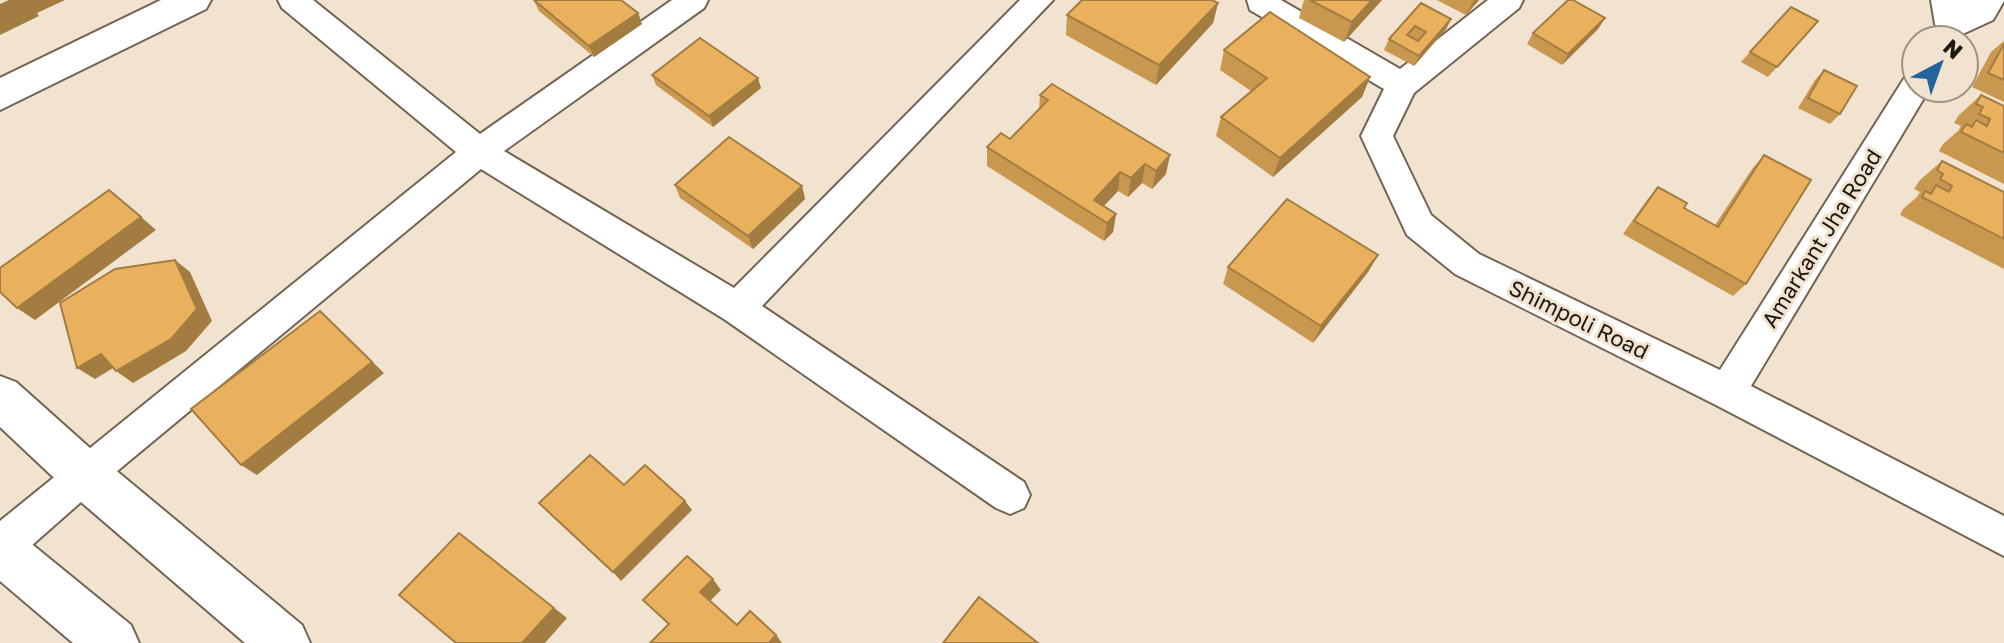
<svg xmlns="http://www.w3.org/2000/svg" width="2004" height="643" font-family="'Golos Text',sans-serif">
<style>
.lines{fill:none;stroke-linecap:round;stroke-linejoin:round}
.street-casing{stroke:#716453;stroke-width:4}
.secondary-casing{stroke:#716453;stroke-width:4}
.street{fill:#fff;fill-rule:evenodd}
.secondary{fill:#fff;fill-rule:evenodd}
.wall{fill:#c89850}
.shaded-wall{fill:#a37c41}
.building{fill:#e9b15d;stroke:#a37c41;stroke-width:2;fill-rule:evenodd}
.labels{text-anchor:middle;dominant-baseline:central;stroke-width:6;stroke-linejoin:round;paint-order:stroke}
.street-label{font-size:22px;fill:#1e1912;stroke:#f1e3cf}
</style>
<rect width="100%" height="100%" fill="#f1e3cf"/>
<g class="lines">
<defs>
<g id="street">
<path d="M278,0H313L480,134L672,0H708L704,8L504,151L734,288L1020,0H1053L762,306L1024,482L1030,495L1024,508L1010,514L996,508L724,319L481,169L98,487L14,561L0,567V521L456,152L282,8Z"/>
<path d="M1247,0H1281L1400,69L1488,0H1523L1519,8L1414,93L1393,136L1431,215L1479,254L1720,370L1905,77L1916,73V88H1930L1751,386L2004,516V556L1714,404L1455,274L1407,235L1361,136L1384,89L1250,10Z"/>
</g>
<g id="secondary">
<path d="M161,0H211L206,9L0,110V78Z"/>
<path d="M1931,0H2004V1L1993,20L1954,38L1941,34L1935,24Z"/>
<path d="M0,376L16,382L101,458L302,625L310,643H245L67,490L0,427Z"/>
<path d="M0,525L17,532L131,625L139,643H73L0,581Z"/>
</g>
</defs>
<!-- street casing -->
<use href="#street" class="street-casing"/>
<!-- secondary casing -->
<use href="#secondary" class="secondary-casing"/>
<!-- street -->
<use href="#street" class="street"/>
<!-- secondary -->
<use href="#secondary" class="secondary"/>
</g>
<!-- wall -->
<g class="wall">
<path d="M1304,0H1382L1344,42L1299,18Z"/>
<path d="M1437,0H1479L1466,15Z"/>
<path d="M534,1L638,13L642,24L594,57L539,11Z"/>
<path d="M1218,3L1213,23L1156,85L1066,35L1067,15Z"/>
<path d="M1421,3L1451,19L1446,29L1414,66L1384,50L1389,39Z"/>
<path d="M1605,18L1598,29L1562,65L1527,44L1533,33Z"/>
<path d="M1818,21L1768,77L1741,62L1750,52Z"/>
<path d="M2004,41V102L1972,87L1991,52Z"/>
<path d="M1224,50L1370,77L1362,97L1273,177L1216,136L1221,117L1251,91L1220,70Z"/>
<path d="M1824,70L1840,114L1830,124L1798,108L1815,80Z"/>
<path d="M652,75L761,88L713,127L656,85Z"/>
<path d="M1040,95L1166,174L1152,189L1142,183L1128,197L1118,191L1104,206L1116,214L1113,232L1104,241L987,166V147L1010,139L1039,110Z"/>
<path d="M1981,95L2004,106V184L1939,151L1943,144L1958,131L1961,126L1954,123L1959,115Z"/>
<path d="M1764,155L1746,284L1733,296L1623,234L1647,200L1658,187L1684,208L1715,225L1752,169Z"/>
<path d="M1942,161L2004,192V269L1900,215L1903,209L1917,197L1920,192L1914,189L1920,180Z"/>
<path d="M675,185L802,186L805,199L753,249L680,198Z"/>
<path d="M1378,255L1368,272L1313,343L1223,284L1228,267Z"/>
</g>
<!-- shaded-wall -->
<g class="shaded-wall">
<path d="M9,0H65L37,13L39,16L0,35V4Z"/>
<path d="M1372,0H1382L1344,42L1352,22Z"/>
<path d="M1474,0H1479L1466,15Z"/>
<path d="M1218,3L1213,23L1156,85L1159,65Z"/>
<path d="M638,13L642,24L594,57L589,46Z"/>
<path d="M1605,18L1598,29L1562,65L1568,54Z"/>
<path d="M1451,19L1446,29L1414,66L1419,56Z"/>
<path d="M1370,77L1362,97L1273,177L1280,158Z"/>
<path d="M758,78L761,88L713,127L709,116Z"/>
<path d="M1170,155L1166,174L1152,189L1156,171Z"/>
<path d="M1145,164L1142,183L1128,197L1131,178Z"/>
<path d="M1120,172L1118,191L1095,215L1094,200Z"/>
<path d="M802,186L805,199L753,249L748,236Z"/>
<path d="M1116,214L1113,232L1104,241L1107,223Z"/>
<path d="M141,217L156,230L35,320L17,308Z"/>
<path d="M1378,255L1368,272L1313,343L1321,326Z"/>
<path d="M175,260L190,272L212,321L186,351L133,383L116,371Z"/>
<path d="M320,311L384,373L257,475L241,465Z"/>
<path d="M101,354L118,365L95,379L77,368Z"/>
<path d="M685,501L692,510L621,581L613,572Z"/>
<path d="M475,545L567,618L545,643H522Z"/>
<path d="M713,579L721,590L709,602L700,592Z"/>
<path d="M776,635L782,643H769Z"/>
</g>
<!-- building -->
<g class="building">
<path d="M534,0H621L638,13L589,46Z"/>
<path d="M1082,0H1212L1218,3L1159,65L1067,15Z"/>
<path d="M1310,0H1372L1352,22Z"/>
<path d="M1568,0H1573L1605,18L1568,54L1533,33Z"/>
<path d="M1421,3L1451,19L1419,56L1389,39ZM1415,26L1426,32L1418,41L1407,35Z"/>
<path d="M1791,7L1818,21L1777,67L1750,52Z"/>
<path d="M1270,12L1370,77L1280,158L1221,117L1267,78L1224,50Z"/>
<path d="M700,38L758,78L709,116L652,75Z"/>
<path d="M2004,44V80L1988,73Z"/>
<path d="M1824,70L1857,86L1840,114L1808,98Z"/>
<path d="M1052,84L1170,155L1156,171L1145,164L1131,178L1120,172L1094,200L1116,214L1107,223L987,147L1001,133L1010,139L1048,100L1040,95Z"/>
<path d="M1981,95L2004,106V153L1961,132L1966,124L1972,127L1976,120L1987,126L1990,119L1979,114L1983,107L1976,104Z"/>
<path d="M729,137L802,186L748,236L675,185Z"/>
<path d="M1764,155L1811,180L1746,284L1634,221L1658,187L1687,203L1684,208L1718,227Z"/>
<path d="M1942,161L2004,192V239L1922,197L1925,191L1931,194L1936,185L1949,192L1952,186L1940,179L1943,174L1937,170Z"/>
<path d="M109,190L141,217L17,308L0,292V268Z"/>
<path d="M1287,199L1378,255L1321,326L1228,267Z"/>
<path d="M175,260L197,309L171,339L116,371L101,354L77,368L60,303L115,269Z"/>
<path d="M320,311L372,362L241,465L191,409Z"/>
<path d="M590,455L624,485L645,465L685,501L613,572L539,503Z"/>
<path d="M459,533L554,608L522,643H456L399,595Z"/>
<path d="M687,556L713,579L700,592L737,625L750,611L776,635L769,643H650L669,624L643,600Z"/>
<path d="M979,597L1038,643H943Z"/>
</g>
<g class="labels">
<!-- street labels -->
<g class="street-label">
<text transform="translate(1821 238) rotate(-58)">Amarkant Jha Road</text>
<text transform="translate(1579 319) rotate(26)">Shimpoli Road</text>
</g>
</g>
<!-- north arrow -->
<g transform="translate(1940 64) rotate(41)"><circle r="38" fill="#f1e3cf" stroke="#9d9283" stroke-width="2"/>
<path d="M0-6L14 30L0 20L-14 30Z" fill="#23659a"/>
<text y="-12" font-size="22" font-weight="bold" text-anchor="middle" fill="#1e1912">N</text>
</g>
</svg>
